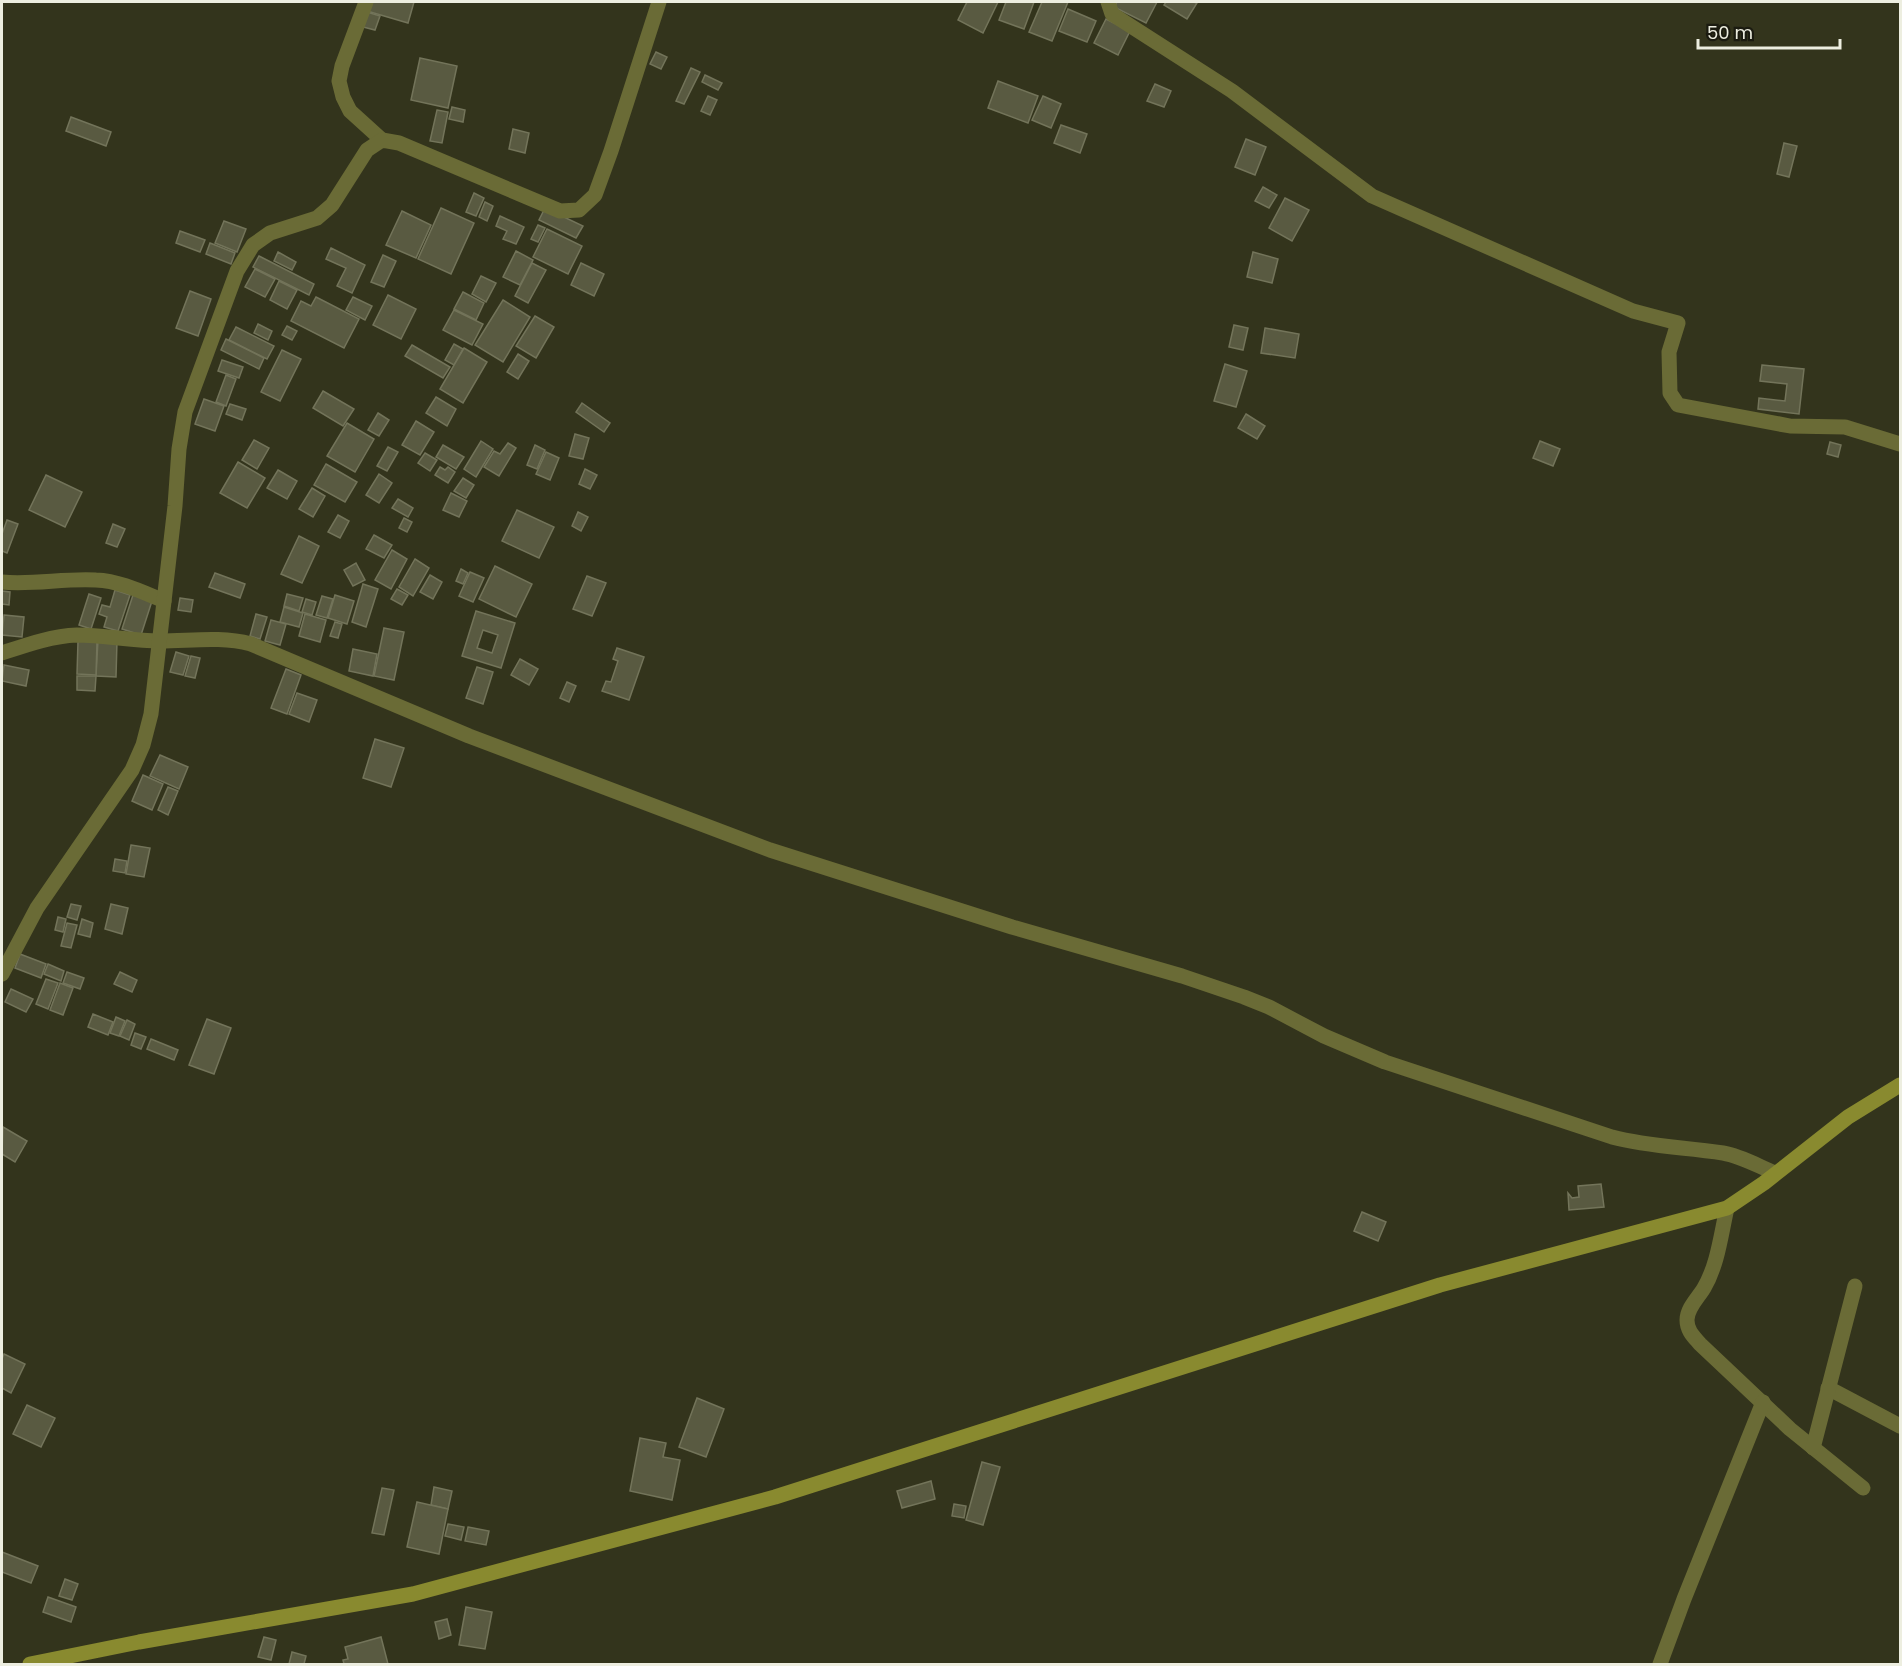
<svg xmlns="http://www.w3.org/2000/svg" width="1902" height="1666" font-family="Poppins,sans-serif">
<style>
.building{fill:#595a41;stroke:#73745a;stroke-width:1.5;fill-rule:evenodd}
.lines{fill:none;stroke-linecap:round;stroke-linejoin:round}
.minor{stroke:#6a6b36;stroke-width:15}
.secondary{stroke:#898a2f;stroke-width:15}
</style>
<rect width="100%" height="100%" fill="#33341c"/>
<!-- building -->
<g class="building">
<path d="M370,2H414L408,23L367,11Z"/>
<path d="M967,2H998L983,33L958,20Z"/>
<path d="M1006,2H1034L1024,29L999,20Z"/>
<path d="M1042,2H1068L1052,41L1029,32Z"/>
<path d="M1117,2H1157L1146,23L1114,7Z"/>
<path d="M1166,2H1193L1197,3L1187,19L1164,5Z"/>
<path d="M1068,9L1096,21L1087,42L1059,31Z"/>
<path d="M367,12L380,16L375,30L363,27Z"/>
<path d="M1106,19L1130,31L1118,55L1094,43Z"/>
<path d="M656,52L667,57L661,69L650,64Z"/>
<path d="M420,58L457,66L448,108L411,100Z"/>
<path d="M691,68L700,72L684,104L676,101Z"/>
<path d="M705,75L722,83L718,90L702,82Z"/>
<path d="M998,81L1038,96L1028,123L988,108Z"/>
<path d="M1155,84L1171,91L1164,107L1147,101Z"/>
<path d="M708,96L717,100L710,115L701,111Z"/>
<path d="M1043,96L1061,104L1051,128L1032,120Z"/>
<path d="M452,107L465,110L463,122L449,119Z"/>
<path d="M437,110L448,112L442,143L430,141Z"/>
<path d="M71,117L111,132L106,146L66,131Z"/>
<path d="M1061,125L1087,134L1080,153L1054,143Z"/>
<path d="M513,129L529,133L525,153L509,149Z"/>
<path d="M1246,139L1266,147L1255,175L1235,167Z"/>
<path d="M1784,143L1797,146L1789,177L1777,174Z"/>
<path d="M1263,187L1277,195L1269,208L1255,201Z"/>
<path d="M474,193L484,198L476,216L466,212Z"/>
<path d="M1285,198L1309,210L1292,241L1269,228Z"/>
<path d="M485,202L493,206L487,221L479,217Z"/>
<path d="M441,208L474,223L451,274L418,259Z"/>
<path d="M545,208L583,226L576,238L539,220Z"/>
<path d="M402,211L431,225L416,258L386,245Z"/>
<path d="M500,216L524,227L516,244L503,239L507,231L496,226Z"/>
<path d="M224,221L246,229L237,252L215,243Z"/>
<path d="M538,225L545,228L538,242L531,239Z"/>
<path d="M547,229L582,246L568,274L533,257Z"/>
<path d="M180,231L205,240L200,252L176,243Z"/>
<path d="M210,243L235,253L231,264L206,254Z"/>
<path d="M331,248L365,265L352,293L337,286L346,268L326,259Z"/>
<path d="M516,251L533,260L520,285L503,277Z"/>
<path d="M278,252L296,262L292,270L274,261Z"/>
<path d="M1253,252L1278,259L1272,283L1247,277Z"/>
<path d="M383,255L396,261L384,287L371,282Z"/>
<path d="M259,256L314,284L309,295L253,267Z"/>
<path d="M532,263L546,270L528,303L515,296Z"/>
<path d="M581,263L604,274L594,296L571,285Z"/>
<path d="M255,269L275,279L265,297L245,287Z"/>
<path d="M481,276L496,283L486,302L472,294Z"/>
<path d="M279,281L297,290L287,309L270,300Z"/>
<path d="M190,291L211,299L198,336L176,328Z"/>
<path d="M463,292L484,303L476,320L454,309Z"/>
<path d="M388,295L416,309L401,339L373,325Z"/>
<path d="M316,297L359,319L344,348L291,321L301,301L311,306Z"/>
<path d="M353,297L372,306L365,320L346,310Z"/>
<path d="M503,300L530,317L503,362L475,345Z"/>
<path d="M454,310L483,324L472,345L443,330Z"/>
<path d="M535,316L554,327L536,358L516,346Z"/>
<path d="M258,324L272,331L268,340L254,333Z"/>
<path d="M1234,325L1248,328L1243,350L1229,347Z"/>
<path d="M287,326L297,331L292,340L282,335Z"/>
<path d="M236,327L274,346L267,359L229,340Z"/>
<path d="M1265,328L1299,334L1295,358L1261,353Z"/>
<path d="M226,339L264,358L259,369L221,350Z"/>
<path d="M454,344L463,349L454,365L445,360Z"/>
<path d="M412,345L450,367L443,378L405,356Z"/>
<path d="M464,348L487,362L463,403L440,389Z"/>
<path d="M282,350L301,359L280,401L261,392Z"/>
<path d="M518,354L529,361L518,379L507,372Z"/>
<path d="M222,360L243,367L239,378L218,371Z"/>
<path d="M1225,364L1247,371L1236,407L1214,401Z"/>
<path d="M1762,365L1804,369L1799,414L1758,409L1759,398L1785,401L1787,384L1760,381Z"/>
<path d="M226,375L236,379L226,406L216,402Z"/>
<path d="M323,391L354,409L343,426L313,408Z"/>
<path d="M436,397L456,409L447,426L426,413Z"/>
<path d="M204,399L224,406L215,431L195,424Z"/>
<path d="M582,403L610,423L604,432L576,412Z"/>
<path d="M230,404L246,409L242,420L226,414Z"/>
<path d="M378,413L389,420L379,436L368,430Z"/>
<path d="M1246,414L1265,426L1257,439L1238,428Z"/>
<path d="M416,421L434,432L420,455L402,445Z"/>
<path d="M347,423L374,439L355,472L327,456Z"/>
<path d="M575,434L589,438L583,459L569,456Z"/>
<path d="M254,440L269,448L257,469L242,460Z"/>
<path d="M481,441L493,449L476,477L464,469Z"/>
<path d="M1540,441L1560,449L1553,466L1533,458Z"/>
<path d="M1830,442L1841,445L1838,457L1827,454Z"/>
<path d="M508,443L516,448L499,476L484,467L494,451L500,454Z"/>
<path d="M443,445L464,457L456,469L436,457Z"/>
<path d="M535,445L545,450L537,469L527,465Z"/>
<path d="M388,447L398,452L387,471L377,466Z"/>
<path d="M546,452L559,458L550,480L536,474Z"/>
<path d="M425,453L437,460L430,471L418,463Z"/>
<path d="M238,462L265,478L247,508L220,493Z"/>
<path d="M326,464L357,482L345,502L314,485Z"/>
<path d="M440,467L445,470L448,467L455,472L448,483L435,475Z"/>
<path d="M585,469L597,475L590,489L579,484Z"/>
<path d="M278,470L297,481L287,499L267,488Z"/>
<path d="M379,474L392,483L379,503L366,495Z"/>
<path d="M46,475L82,492L65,527L29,510Z"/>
<path d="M463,478L474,485L466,498L454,491Z"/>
<path d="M312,488L325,496L313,517L299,509Z"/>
<path d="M451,493L467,501L459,517L443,510Z"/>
<path d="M398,499L413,508L408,517L392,508Z"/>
<path d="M517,510L554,527L539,558L502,541Z"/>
<path d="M578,512L588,517L581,531L572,526Z"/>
<path d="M338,515L349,521L340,538L328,532Z"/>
<path d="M404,518L412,522L407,532L399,528Z"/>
<path d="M7,520L18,524L7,553L2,551V534Z"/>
<path d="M113,524L125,529L117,547L106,543Z"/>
<path d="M374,535L392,545L384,558L366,549Z"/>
<path d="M299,536L319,546L302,583L281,574Z"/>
<path d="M392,550L407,559L391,589L375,580Z"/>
<path d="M415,559L429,568L413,596L399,587Z"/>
<path d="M356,563L365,580L353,586L344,570Z"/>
<path d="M495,566L532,584L516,617L479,599Z"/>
<path d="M461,569L468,573L463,584L456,581Z"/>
<path d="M470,572L484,578L473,602L459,596Z"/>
<path d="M215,573L245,584L240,598L209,587Z"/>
<path d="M430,575L442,582L433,599L420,592Z"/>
<path d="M587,576L606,583L592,616L573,609Z"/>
<path d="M363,584L378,589L366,627L352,622Z"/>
<path d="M397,589L408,595L402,605L391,599Z"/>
<path d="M115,590L130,595L118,631L104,627L107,617L99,614L102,605L110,607Z"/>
<path d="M2,591L10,592L9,605L2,604Z"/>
<path d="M89,594L101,598L91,629L79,625Z"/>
<path d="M287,594L303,598L299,611L284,606Z"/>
<path d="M133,595L152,601L141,635L122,629Z"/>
<path d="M335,595L354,601L347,624L328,618Z"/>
<path d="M322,596L333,599L327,618L316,615Z"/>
<path d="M180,598L193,600L191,612L178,610Z"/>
<path d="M306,599L316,602L312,615L302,612Z"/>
<path d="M284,607L303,613L299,627L280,622Z"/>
<path d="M476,611L515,623L501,668L462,656ZM483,630L498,635L492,653L477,648Z"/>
<path d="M256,614L267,617L260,639L250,636Z"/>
<path d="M305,614L326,620L320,642L299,636Z"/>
<path d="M4,615L24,617L22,637L2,635Z"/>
<path d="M271,620L286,624L280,645L265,641Z"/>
<path d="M335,622L342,624L338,638L330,636Z"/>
<path d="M384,628L404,632L394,680L374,676Z"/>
<path d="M98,640L117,641L116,677L96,676Z"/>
<path d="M78,641L97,642L96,675L77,674Z"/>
<path d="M617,648L644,657L629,700L602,691L606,681L611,682L618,661L613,659Z"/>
<path d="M353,649L377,654L373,676L349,671Z"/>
<path d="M176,652L189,656L183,675L170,672Z"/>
<path d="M191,656L200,658L195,678L185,676Z"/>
<path d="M520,659L538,669L529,685L511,675Z"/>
<path d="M4,665L29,670L26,686L2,681Z"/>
<path d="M477,667L493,672L483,704L466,698Z"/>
<path d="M286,669L301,675L287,714L271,708Z"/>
<path d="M77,676H96L95,691L77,690Z"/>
<path d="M567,682L576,686L569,702L560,698Z"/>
<path d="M297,693L317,700L309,722L289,714Z"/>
<path d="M375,739L404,748L391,787L363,778Z"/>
<path d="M160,755L188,767L179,789L150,776Z"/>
<path d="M143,775L163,784L152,810L132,801Z"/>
<path d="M168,787L178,791L168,815L158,810Z"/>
<path d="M131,845L150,848L144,877L126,874Z"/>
<path d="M115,859L127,861L125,873L113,871Z"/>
<path d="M71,904L81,906L77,920L67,917Z"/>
<path d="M111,904L128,908L122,934L105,929Z"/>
<path d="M58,917L66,919L63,932L55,930Z"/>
<path d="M82,919L93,923L90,937L78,934Z"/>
<path d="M67,923L77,925L71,948L61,946Z"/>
<path d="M20,954L46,964L41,978L15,968Z"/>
<path d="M48,964L64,971L61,981L44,974Z"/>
<path d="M67,972L84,978L80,989L63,983Z"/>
<path d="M120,972L137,980L132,992L114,984Z"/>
<path d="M46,979L58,983L48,1009L36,1004Z"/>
<path d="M60,983L73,988L63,1015L50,1010Z"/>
<path d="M11,989L33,999L26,1012L5,1002Z"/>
<path d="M93,1014L113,1022L108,1035L88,1027Z"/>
<path d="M116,1017L125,1021L119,1036L110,1033Z"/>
<path d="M207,1019L231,1028L214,1074L189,1065Z"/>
<path d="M127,1020L135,1024L129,1040L120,1036Z"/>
<path d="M135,1033L146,1037L141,1049L131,1045Z"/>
<path d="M151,1039L178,1050L174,1060L147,1049Z"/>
<path d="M3,1127L27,1141L15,1162L2,1154Z"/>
<path d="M1601,1184L1604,1207L1569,1210L1568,1193L1572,1198L1579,1197L1578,1186Z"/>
<path d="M1362,1212L1386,1222L1378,1241L1354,1231Z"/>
<path d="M4,1354L25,1364L11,1393L2,1388V1359Z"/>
<path d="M697,1398L724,1409L706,1457L679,1447Z"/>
<path d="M27,1405L55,1418L41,1447L13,1434Z"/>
<path d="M640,1438L666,1443L663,1457L680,1460L672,1500L630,1491Z"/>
<path d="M982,1462L1000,1467L983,1525L966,1520Z"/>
<path d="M931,1481L935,1499L902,1508L897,1491Z"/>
<path d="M434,1487L452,1491L448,1509L431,1505Z"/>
<path d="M382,1488L394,1490L384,1535L372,1533Z"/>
<path d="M417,1502L448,1509L439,1554L407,1547Z"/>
<path d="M954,1504L966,1506L964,1518L952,1516Z"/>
<path d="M448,1524L464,1527L461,1540L445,1536Z"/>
<path d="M468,1527L489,1531L486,1545L465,1541Z"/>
<path d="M2,1552L38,1566L31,1583L2,1572Z"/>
<path d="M65,1579L78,1584L72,1600L59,1596Z"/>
<path d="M48,1597L76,1607L71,1622L43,1612Z"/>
<path d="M466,1607L492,1612L485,1649L459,1645Z"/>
<path d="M447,1619L451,1635L439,1639L435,1622Z"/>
<path d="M264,1637L276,1640L271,1660L258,1657Z"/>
<path d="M381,1637L388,1664H344L343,1660L348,1659L345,1647Z"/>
<path d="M292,1652L306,1656L304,1664H289Z"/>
</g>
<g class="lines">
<!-- minor -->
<g class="minor">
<path d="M366,2L342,66L339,81L343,97L350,111L382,140"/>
<path d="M1108,2L1112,14L1232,91L1372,196L1633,311L1678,323L1669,352L1670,393L1678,405L1790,426L1845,427L1900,444"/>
<path d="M2,582C33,585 65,578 96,580C120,581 142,592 164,601"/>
<path d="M2,653C26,645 51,636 77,635C105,635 132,641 160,641C191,641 220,636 251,644L469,736L770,850L1012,927L1182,976L1244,997L1269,1007L1324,1036L1385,1062L1612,1137C1649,1147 1686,1147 1723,1153C1741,1156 1758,1166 1775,1173"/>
<path d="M2,974L37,908L132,770L143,745L151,714L175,506L179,449L185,412L237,271L253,245L270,233L317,218L332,205L367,150L382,140L399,143L560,211L579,210L595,195L611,151L659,2"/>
<path d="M1727,1208C1721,1234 1718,1264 1704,1288C1698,1298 1687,1308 1687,1320C1687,1331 1694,1337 1700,1344L1790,1429L1863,1488"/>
<path d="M1828,1388L1900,1426"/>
<path d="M1813,1448L1855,1286"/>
<path d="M1660,1664L1684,1599L1763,1402"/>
</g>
<!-- secondary -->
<path class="secondary" d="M30,1664L139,1642L413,1594L775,1497L1440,1285L1727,1208L1764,1183L1848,1117L1900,1085"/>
</g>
<!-- border -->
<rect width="1902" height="1666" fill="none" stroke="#edeee0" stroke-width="6"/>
<!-- scale -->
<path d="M1698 39v9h142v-9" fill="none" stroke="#edeee0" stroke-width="3"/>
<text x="1707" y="39" font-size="18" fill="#edeee0" stroke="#1b1b10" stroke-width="4.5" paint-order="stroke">50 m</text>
</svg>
